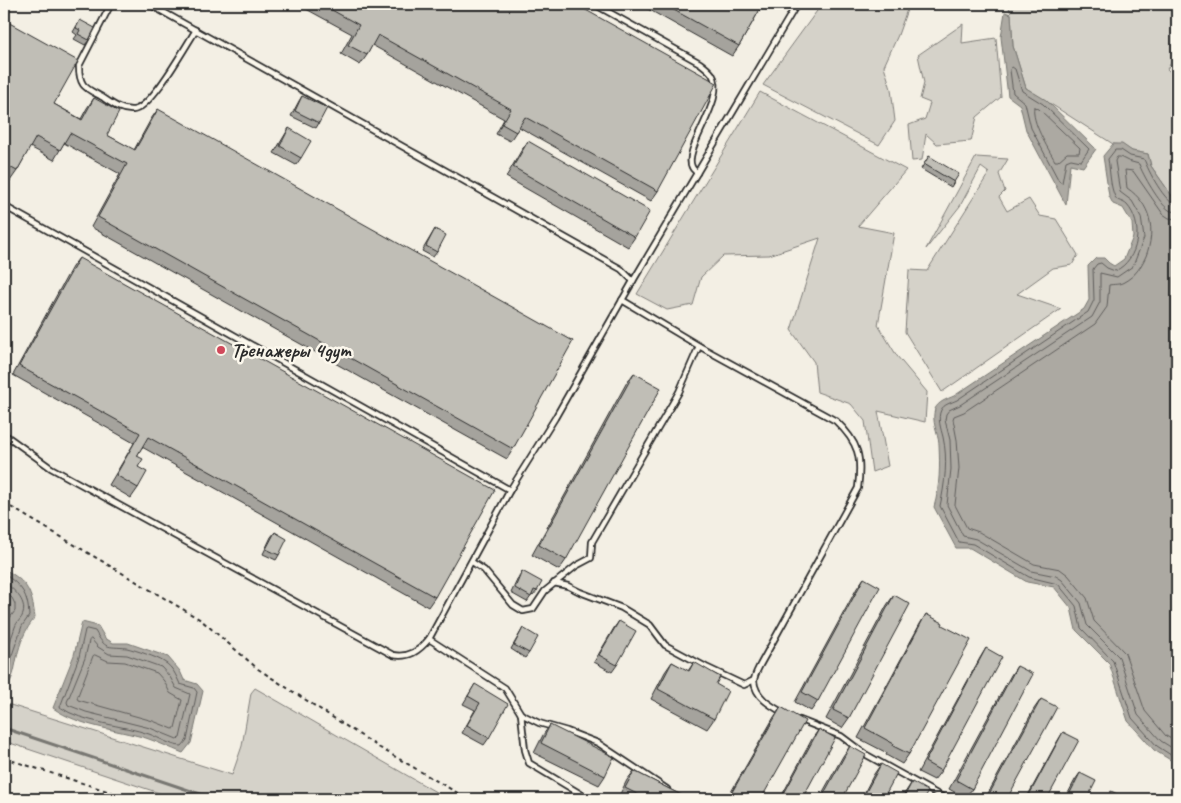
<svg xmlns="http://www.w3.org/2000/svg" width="1181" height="803" font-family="Caveat,sans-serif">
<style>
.green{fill:#d5d2c9;stroke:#807e7a}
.water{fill:#aca9a2;stroke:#787772}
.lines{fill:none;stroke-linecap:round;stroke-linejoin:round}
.shore{stroke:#5f5d5b;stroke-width:1}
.stream{stroke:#787772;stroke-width:3}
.lane-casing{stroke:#2b2b2b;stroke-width:8}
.path{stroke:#2b2b2b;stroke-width:2;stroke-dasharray:4 4;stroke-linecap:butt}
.lane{stroke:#fbf7ec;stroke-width:4.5}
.wall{fill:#a5a39d;stroke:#2b2b2b}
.building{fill:#c0beb6;stroke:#2b2b2b}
.poi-dot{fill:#d1495b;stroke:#fbf7ec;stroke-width:2}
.labels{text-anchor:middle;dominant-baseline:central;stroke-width:5;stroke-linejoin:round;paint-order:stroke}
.poi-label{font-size:21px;font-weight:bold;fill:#2b2b2b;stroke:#fbf7ec;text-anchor:start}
</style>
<rect width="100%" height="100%" fill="#f3efe4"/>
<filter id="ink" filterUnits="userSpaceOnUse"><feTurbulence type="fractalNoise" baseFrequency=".02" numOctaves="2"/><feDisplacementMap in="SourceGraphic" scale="10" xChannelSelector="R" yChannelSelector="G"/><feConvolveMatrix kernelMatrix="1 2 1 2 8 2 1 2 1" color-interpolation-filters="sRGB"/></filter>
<g filter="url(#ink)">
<!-- green -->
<g class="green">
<path d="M822,4H909L898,35L884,66L891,89L895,121L879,145L763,85Z"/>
<path d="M1008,4H1173L1177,7V54L1167,69L1177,78V203L1151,166L1148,154L1132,151L1122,145L1113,144L1026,88L1013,46L1011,14Z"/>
<path d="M963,24L962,43L996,38L1001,97L977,117L971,141L937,144L926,134L922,160L912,161L909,125L925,119L930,103L920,99L924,83L918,55Z"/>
<path d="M760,92L906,170L858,226L894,233L878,325L897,356L927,392L925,422L878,411L888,466L872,472L865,421L851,404L817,392L814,362L791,330L820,238L769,255L723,256L701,277L693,305L667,310L637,294Z"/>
<path d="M976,157L1008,159L999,174L1005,191L999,197L1007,211L1029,199L1040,216L1056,219L1078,255L1072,265L1053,268L1017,294L1061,309L942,392L905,332L909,270L927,271L989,173L981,167L960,206L926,249Z"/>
<path d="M255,688L448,799H177L4,741V703L232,775L242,746L251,693Z"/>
</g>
<!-- water -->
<g class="water">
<path d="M1005,12L1011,14L1013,46L1026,88L1046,100L1096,149L1083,167L1070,164L1066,205L1026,130L1020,105L1008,96L1001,37Z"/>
<path d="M1113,144H1122L1132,151L1148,154L1151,166L1177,203V764L1154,750L1128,721L1109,663L1076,630L1071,608L1054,587L1027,582L970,548H956L934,507C940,486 940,466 939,444C938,433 931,421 935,409C938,402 947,399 954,396L1084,309L1089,300L1088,266L1096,258H1104L1109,263L1114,266L1124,259L1133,237L1132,223L1123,208L1113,204L1109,196L1103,156Z"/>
<path d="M4,569C28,582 32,592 35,618C25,629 20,643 17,657C14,670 14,680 4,689Z"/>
<path d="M82,622L98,626L105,638L113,643H128L168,657L180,671L184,680L197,684L203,691L191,743L183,753C170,748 158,742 146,738C115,729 80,727 53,708L74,655Z"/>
</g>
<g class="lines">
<!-- shore -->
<g class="shore">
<path d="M1012,67L1015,69L1022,91L1043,104L1089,149L1081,161L1071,159L1066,161L1062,183L1059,181L1031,128L1025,103L1013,93L1010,70Z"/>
<path d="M1034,107L1039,109L1080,148L1079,153H1067L1058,161H1055C1048,148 1031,122 1034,107Z"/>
<path d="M1177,205C1165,204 1148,170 1144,159L1130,156L1121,150H1115L1108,159C1110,170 1110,186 1115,197C1118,202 1123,201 1127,205C1144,224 1139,260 1115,271L1107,268L1101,263L1097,264L1093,269L1094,300L1088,312L957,400C951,403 944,404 941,410C937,418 941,429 943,437C948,459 945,484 940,506L959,542L973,544L1029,577L1058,584L1076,606L1081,628L1113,661L1132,718L1157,746L1177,759"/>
<path d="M1177,212C1174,211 1172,212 1169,210C1159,203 1143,175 1139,164L1128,161L1120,157H1117L1115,161L1120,192L1132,201L1141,217L1144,238L1133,266L1117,277L1100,273V302L1092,317L960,405L949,410L946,414L945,420L950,440L951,469L947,505L963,536L976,539L1031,571L1056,576L1062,580L1081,603L1087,625L1119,657L1138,715L1161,741L1177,751"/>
<path d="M1177,219L1169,218L1163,214L1133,171L1125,170L1127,188C1151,204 1156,230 1146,256C1141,267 1135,276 1124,282C1119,285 1114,284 1109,285L1107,307L1095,324L964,412L954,416L953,419L957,440L959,468L955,505L967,528L979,532L1034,564L1060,569L1068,575L1087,598L1094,621L1125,653L1145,711L1166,736L1177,742"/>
<path d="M4,574C22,586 28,594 29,616L22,626L12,655L10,671L4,682"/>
<path d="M4,582C13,589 27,600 23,614C22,619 16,622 15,627C10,641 6,655 4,670"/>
<path d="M4,591L12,598L15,604V611L9,619L4,636"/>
<path d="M87,629L95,631C106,650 106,646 127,648C135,650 157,657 164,662C173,667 176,676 180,684L194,688L197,692L187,740L182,746C171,746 160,738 149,734C123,725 82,723 60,707L79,657L85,630Z"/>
<path d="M91,639L98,647L109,654L127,655L161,667L170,677L176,688L190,694L180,738L177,739L150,728L86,712L68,705L67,702L85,658L89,641Z"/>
<path d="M95,655L108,661L125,662L157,673L164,681L170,693L182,700L175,728L173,729L153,721L78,700L77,698L93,656Z"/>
</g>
<!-- stream -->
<path class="stream" d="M4,728L215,799"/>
<defs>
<g id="lane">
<path d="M111,4L79,66C79,87 86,88 102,97C111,103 121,111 133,110C151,109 185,47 196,30"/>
<path d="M149,4L621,269L633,281"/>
<path d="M594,4L700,63C704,66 709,70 712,74C728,98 682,149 692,167C693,170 696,171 697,173"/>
<path d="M4,206L510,490"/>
<path d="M622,300L699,346L836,421C859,443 862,457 858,488L760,665C758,669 754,676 754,681C755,697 771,706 784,713"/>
<path d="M4,434L51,468L393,655C409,658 419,651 429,639L510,490L555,418L633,281L797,4"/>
<path d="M472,562L484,570L513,605L523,611L533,609L545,591L576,566L591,558L592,542L679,392L699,346"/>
<path d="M554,583L568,586L580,592L622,608L650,625L665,645L706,667L744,685L754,680"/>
<path d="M429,639L505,688L521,714L525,750L529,763L589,799"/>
<path d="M521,714L539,723L567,731L598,743L667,789"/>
<path d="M800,720L841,736L865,754L946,799"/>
</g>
</defs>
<!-- lane casing -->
<use href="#lane" class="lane-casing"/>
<!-- path -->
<g class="path">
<path d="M4,503L201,620L258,669L380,748L468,799"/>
<path d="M4,758L132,799"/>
</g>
<!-- lane -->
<use href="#lane" class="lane"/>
</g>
<!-- wall -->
<g class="wall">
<path d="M297,4H575L658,191L651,201L519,127L510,141L496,134L504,119L372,45L367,55L360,65L341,54L352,34Z"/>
<path d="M639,4H763L739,46L732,56Z"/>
<path d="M4,20L54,104L81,119L87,108L94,98L107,135L134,150L151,119L158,109L513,449L507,459L91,227L120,174L64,143L54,160L30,147L17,171L10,181L4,178Z"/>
<path d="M80,20L89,40L85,45L74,39L77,35L73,32Z"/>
<path d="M302,96L319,123L316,128L291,116L299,101Z"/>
<path d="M289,128L301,158L296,165L274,153Z"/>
<path d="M528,141L635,237L628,247L506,177L521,151Z"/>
<path d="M929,156L954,182L951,187L921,169Z"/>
<path d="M435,229L437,252L433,257L422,251Z"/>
<path d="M79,258L435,597L428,607L142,447L137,456L138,467V488L131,498L109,485L134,443L13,375L72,267Z"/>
<path d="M634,373L566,560L559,570L532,555L627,382Z"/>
<path d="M275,532L279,555L276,560L263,554L271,537Z"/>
<path d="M522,571L537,591L533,596L532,595L527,602L511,593L519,576Z"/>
<path d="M864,578L818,701L811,711L795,702L857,588Z"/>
<path d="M894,595L849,718L842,728L826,719L887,605Z"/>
<path d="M926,614L942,625L909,754L902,764L886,755L887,753L858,738L920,624Z"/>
<path d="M619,621L617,665L612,672L594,662L614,628Z"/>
<path d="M523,628L529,653L525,658L511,649Z"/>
<path d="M986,648L941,771L934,780L918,772L980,658Z"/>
<path d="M672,662L688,671L694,662L716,684L714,719L707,729L651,699L665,672Z"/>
<path d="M1017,666L972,789L965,798L949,789L1011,675Z"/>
<path d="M475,684L489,738L484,745L462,733L475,710L463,704Z"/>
<path d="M1041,699L1007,799H985L1034,709Z"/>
<path d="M781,707L761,799H727L774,717Z"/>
<path d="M550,725L605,776L599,785L534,753L543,735Z"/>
<path d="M819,729L802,799H780L812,739Z"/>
<path d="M1063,732L1047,799H1026L1057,742Z"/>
<path d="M850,746L842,799H819L843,756Z"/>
<path d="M881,764L883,799H861L874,774Z"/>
<path d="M634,771L689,799H622L618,798L627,780Z"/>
<path d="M1080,773L1087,799H1065L1075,780Z"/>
<path d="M912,782L924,799H901Z"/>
</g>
<!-- building -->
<g class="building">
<path d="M321,4H575L717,83L658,191L525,117L516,132L502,124L511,109L378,35L367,55L348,45L359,25Z"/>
<path d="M663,4H763L739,46Z"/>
<path d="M4,20L78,61L54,104L82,120L94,98L119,112L107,135L135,150L158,109L573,341L513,449L98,217L127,164L70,133L60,150L36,137L17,171L4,164Z"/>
<path d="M80,20L95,28L89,40L78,34L80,30L76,28Z"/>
<path d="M302,96L327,108L319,123L295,111Z"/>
<path d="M289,128L311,141L301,158L280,146Z"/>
<path d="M528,141L650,211L635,237L513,167Z"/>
<path d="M929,156L959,174L954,182L924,164Z"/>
<path d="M435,229L446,235L437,252L426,246Z"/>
<path d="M79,258L495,490L435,597L148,437L137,456L143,459L138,467L147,472L138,488L116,475L140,433L19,366Z"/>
<path d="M634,373L661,388L566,560L539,545Z"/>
<path d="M275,532L287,539L279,555L266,549Z"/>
<path d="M522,571L542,582L537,591L534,590L531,597L515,588Z"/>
<path d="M864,578L880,587L818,701L802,692Z"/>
<path d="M894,595L910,604L849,718L833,710Z"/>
<path d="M926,614L943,623L942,625L971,640L909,754L893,746L894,744L865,728Z"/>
<path d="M619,621L636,631L617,665L599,655Z"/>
<path d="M523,628L538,637L529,653L514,645Z"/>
<path d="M986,648L1002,657L941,771L925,762Z"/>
<path d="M672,662L689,671L694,662L720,677L716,684L728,691L714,719L658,689Z"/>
<path d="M1017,666L1033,674L972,789L956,780Z"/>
<path d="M475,684L508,704L489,738L467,725L480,703L468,696Z"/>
<path d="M1041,699L1057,707L1007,799H990L987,798Z"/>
<path d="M781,707L805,721L761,799H728Z"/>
<path d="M550,725L614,757L605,776L541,743Z"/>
<path d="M819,729L835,738L802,799H781Z"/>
<path d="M1063,732L1079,740L1047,799H1027Z"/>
<path d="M850,746L866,755L842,799H821Z"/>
<path d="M881,764L897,773L883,799H862Z"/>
<path d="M634,771L689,799H647L625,788Z"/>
<path d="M1080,773L1096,781L1087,799H1067Z"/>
<path d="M912,782L928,791L924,799H903Z"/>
<path d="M1111,791L1127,799H1106Z"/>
</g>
</g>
<!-- markers -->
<circle class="poi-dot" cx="221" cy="350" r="5"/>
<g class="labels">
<!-- poi labels -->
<g class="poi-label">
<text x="231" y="350">Тренажеры 4gym</text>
</g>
</g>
<!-- margin -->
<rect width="1181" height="803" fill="none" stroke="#fbf7ec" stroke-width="20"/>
<rect x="10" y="10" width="1161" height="783" fill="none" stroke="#2b2b2b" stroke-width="2" filter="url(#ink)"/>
</svg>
